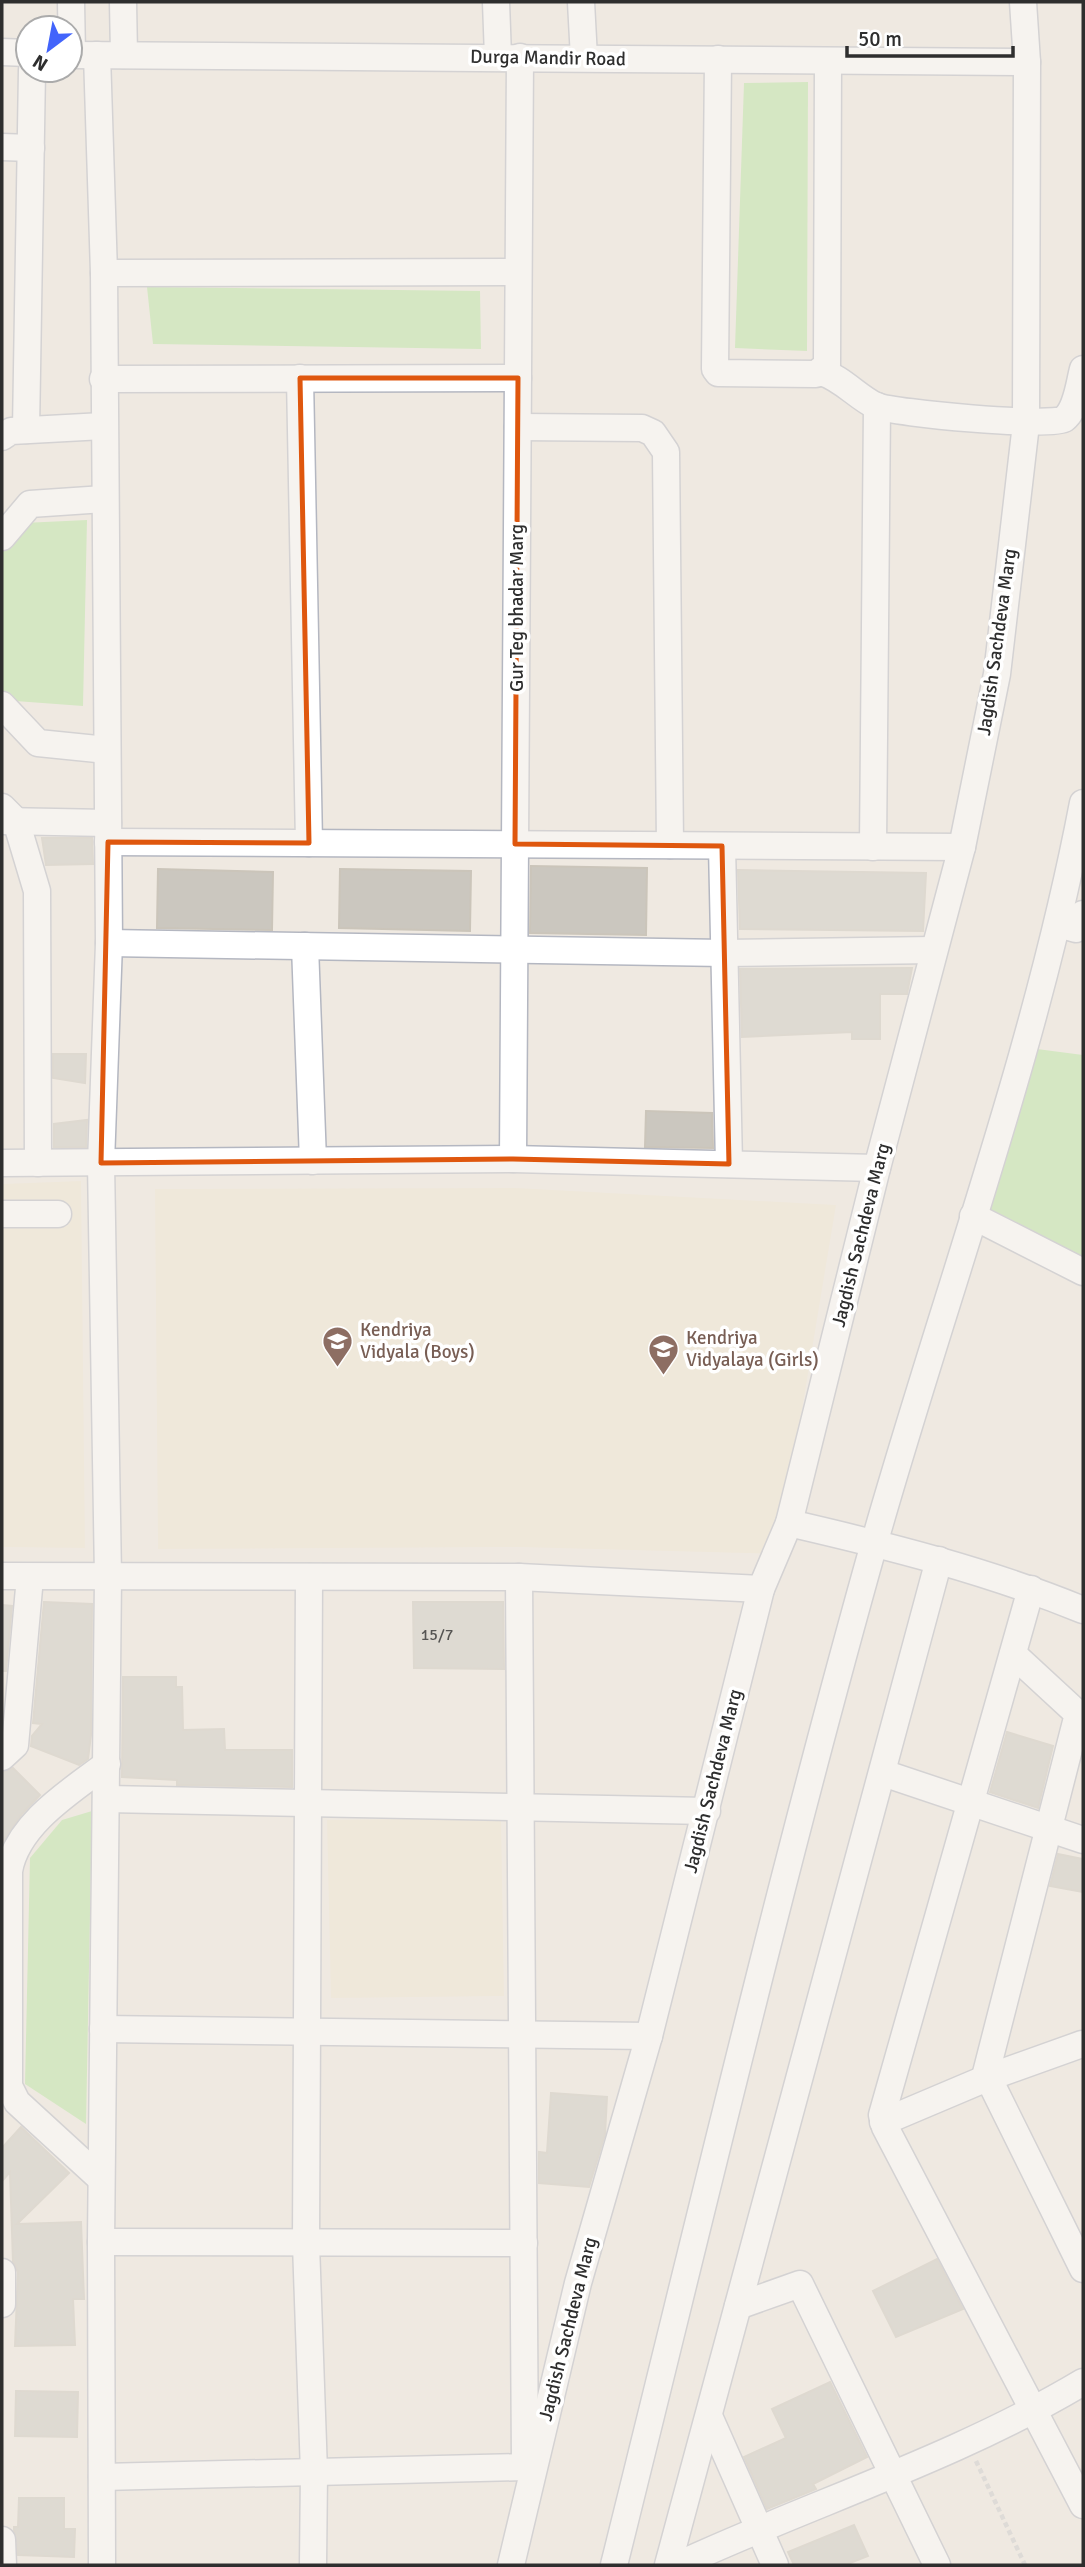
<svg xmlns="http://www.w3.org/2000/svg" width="1085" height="2567" font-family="Signika,sans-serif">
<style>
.education{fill:#f0e6d1}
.green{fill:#b6e59e}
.building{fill:#cbc7bf;stroke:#cbc5ba;stroke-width:2}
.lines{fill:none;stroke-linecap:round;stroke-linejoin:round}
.minor-casing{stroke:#b4b7c1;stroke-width:29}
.path{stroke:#c9c9c9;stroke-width:4.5;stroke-dasharray:5 3.5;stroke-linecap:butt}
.minor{stroke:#fff;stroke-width:26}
.marked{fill:none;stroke:#df570e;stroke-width:5;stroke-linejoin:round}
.labels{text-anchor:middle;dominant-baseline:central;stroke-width:7;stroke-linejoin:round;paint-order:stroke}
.number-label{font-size:16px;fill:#555452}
.street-label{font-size:19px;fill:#2e2e2e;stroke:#fff}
.education-label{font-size:19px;fill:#785e54;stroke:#fff;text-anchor:start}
</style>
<rect width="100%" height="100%" fill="#efe9e1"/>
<!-- education -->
<g class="education">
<path d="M81,1181L85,1548L2,1547V1184Z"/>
<path d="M516,1188L836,1205L778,1554L519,1547L158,1549L155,1189Z"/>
<path d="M501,1818L504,1996L331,1998L327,1820Z"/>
</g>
<!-- green -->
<g class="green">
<path d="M808,82L807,351L735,348L744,83Z"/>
<path d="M147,287L480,291L481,349L153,344Z"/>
<path d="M87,520L83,706L2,700V524Z"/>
<path d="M1037,1049L1083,1055V1280L971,1215Z"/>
<path d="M92,1811L86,2124L25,2084L30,1858L62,1820Z"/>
</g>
<!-- building -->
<g class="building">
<path d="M42,838H92L93,864L46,865Z"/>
<path d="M531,866L647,868L646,935L530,933Z"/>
<path d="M158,869L273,872L272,930L157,928Z"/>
<path d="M340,869L471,871L470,931L339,928Z"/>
<path d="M738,870L926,873L923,931L740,929Z"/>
<path d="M912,968L907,994H880V1039H852V1032L742,1037L740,969Z"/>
<path d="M53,1054H86L85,1083L53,1078Z"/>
<path d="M646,1111L712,1113L713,1148L645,1147Z"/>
<path d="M87,1120L86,1147H54V1124Z"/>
<path d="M44,1602L92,1604L91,1735L88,1759L79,1765L31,1746L32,1736L42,1724L33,1723Z"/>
<path d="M413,1602H503L504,1669L414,1668Z"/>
<path d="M2,1605L12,1606L6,1671H2Z"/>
<path d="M123,1677H176V1687H182L183,1730L224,1729L225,1750H292V1787L177,1785V1780L122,1777Z"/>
<path d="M1007,1732L1053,1746L1038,1808L990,1792Z"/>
<path d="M13,1768L40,1795L22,1814L2,1844V1772Z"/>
<path d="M1058,1854L1083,1859V1892L1050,1886Z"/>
<path d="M551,2093L607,2097L605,2134L589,2187L539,2183V2152L547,2153Z"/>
<path d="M21,2127L69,2173L17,2224L81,2222L84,2299H73L75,2345L15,2346L18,2272L13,2262L10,2172L2,2181V2148Z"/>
<path d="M937,2259L963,2309L896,2337L873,2291Z"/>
<path d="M830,2382L867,2457L813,2484L816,2489L767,2509L744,2457L786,2438L772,2409Z"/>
<path d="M16,2391L78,2392L77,2437L15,2436Z"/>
<path d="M19,2498H64V2529H75L74,2557L18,2555L14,2530V2527H18Z"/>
<path d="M854,2525L868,2556L845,2565H794L788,2552Z"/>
</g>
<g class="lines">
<defs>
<g id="minor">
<path d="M71,2L72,55"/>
<path d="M123,2L124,55"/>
<path d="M496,2L498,57"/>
<path d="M581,2L584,58"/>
<path d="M2,52L28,53"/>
<path d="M70,55L1027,62"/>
<path d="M97,55L104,273L109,943L101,1163L108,1577L101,2242L102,2565"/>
<path d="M718,59L715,369L718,373L816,374L827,365L828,61"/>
<path d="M2,147L31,148"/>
<path d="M104,273L518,272"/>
<path d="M821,372C842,378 857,397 876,406C894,413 1052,428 1064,419C1077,409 1079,384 1083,369"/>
<path d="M300,378L309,843"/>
<path d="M103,379L518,378"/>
<path d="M518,427L642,428L653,433L666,452L670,845"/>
<path d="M26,430L32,70"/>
<path d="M2,437L11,431L103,426"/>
<path d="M2,537L30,504L104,499"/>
<path d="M2,705L38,743L107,750"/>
<path d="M2,807L16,821L37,891L38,1163"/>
<path d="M2,821L108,823"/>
<path d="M108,842L962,847"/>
<path d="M722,846L729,1164"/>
<path d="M873,847L877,406"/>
<path d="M1058,924L1076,929L1083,914"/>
<path d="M109,943L724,953L934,950"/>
<path d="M305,946L313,1161"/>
<path d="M513,1159L520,57"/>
<path d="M2,1163L513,1159L877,1168"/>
<path d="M2,1214H58"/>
<path d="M973,1216L1083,1272"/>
<path d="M789,1523C889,1546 988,1571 1083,1610"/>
<path d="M2,1576L519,1577L761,1589"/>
<path d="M309,1577L306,2244L314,2472L313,2565"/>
<path d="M519,1577L525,2464"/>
<path d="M1031,1589L882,2115L885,2127L1083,2505"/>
<path d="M1013,1654L1078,1714L986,2073L1083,2269"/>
<path d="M2,1757L15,1745L30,1577"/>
<path d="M883,1773L1083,1840"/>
<path d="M107,1799L707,1811"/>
<path d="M103,2029L649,2036"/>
<path d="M883,2122L987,2078L1082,2044"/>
<path d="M101,2179L17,2102L9,2086V1871C17,1824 71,1791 107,1764"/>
<path d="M101,2242L524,2243"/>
<path d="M2,2272V2304"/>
<path d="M738,2306L800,2284L937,2565"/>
<path d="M709,2416L775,2565"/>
<path d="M102,2477L525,2467"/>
<path d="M2,2540L3,2565"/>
<path d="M511,2565L578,2283L649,2036L761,1589L789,1523L877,1168L962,847L997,674L1026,424L1027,62L1023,2"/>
<path d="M614,2565C699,2224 779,1882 874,1544C944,1297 1035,1055 1083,803"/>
<path d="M668,2565L939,1560"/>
<path d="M678,2565C812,2503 956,2458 1083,2382"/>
</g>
</defs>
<!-- minor casing -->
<use href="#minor" class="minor-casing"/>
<!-- path -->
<path class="path" d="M976,2461L1025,2565"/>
<!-- minor -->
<use href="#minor" class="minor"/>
</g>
<!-- marked area -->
<path d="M0 0H1085V2567H0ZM300,378H518L515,844L722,846L729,1164L513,1159L101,1163L108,842L309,843Z" fill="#efe9e1" fill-opacity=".55" fill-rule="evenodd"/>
<path class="marked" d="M300,378H518L515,844L722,846L729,1164L513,1159L101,1163L108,842L309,843Z"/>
<!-- icons -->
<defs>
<symbol id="school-pin" viewBox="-11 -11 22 30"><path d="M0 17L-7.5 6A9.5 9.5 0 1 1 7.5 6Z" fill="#8d6e63" stroke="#fff"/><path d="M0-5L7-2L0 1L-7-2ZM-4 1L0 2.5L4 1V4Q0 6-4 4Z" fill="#fff"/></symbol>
</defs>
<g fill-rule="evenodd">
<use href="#school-pin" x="320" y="1324" width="35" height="47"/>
<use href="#school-pin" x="646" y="1332" width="35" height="47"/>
</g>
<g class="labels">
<!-- number labels -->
<g class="number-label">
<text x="437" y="1635">15/7</text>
</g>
<!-- street labels -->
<g class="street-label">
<text transform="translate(548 58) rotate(1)">Durga Mandir Road</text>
<text transform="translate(517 608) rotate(-90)">Gur Teg bhadar Marg</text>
<text transform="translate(997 642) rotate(-82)">Jagdish Sachdeva Marg</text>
<text transform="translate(861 1235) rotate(-76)">Jagdish Sachdeva Marg</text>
<text transform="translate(713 1781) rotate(-76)">Jagdish Sachdeva Marg</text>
<text transform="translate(568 2329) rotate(-76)">Jagdish Sachdeva Marg</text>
</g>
<!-- education labels -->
<g class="education-label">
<text x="360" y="1330">Kendriya<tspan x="360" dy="22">Vidyala (Boys)</tspan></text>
<text x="686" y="1338">Kendriya<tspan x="686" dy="22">Vidyalaya (Girls)</tspan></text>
</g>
</g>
<!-- border -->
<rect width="1085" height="2567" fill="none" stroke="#2e2e2e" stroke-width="7"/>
<!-- north arrow -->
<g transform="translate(49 49) rotate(212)"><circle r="33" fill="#ffffff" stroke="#ababab" stroke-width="2"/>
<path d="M0-5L12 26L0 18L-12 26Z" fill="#4264fb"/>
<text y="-10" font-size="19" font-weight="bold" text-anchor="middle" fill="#2e2e2e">N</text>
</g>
<!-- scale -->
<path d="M847 46v10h166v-10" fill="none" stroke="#2e2e2e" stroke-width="3.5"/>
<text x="858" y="46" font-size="21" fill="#2e2e2e" stroke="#ffffff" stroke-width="5" paint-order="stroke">50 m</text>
</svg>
